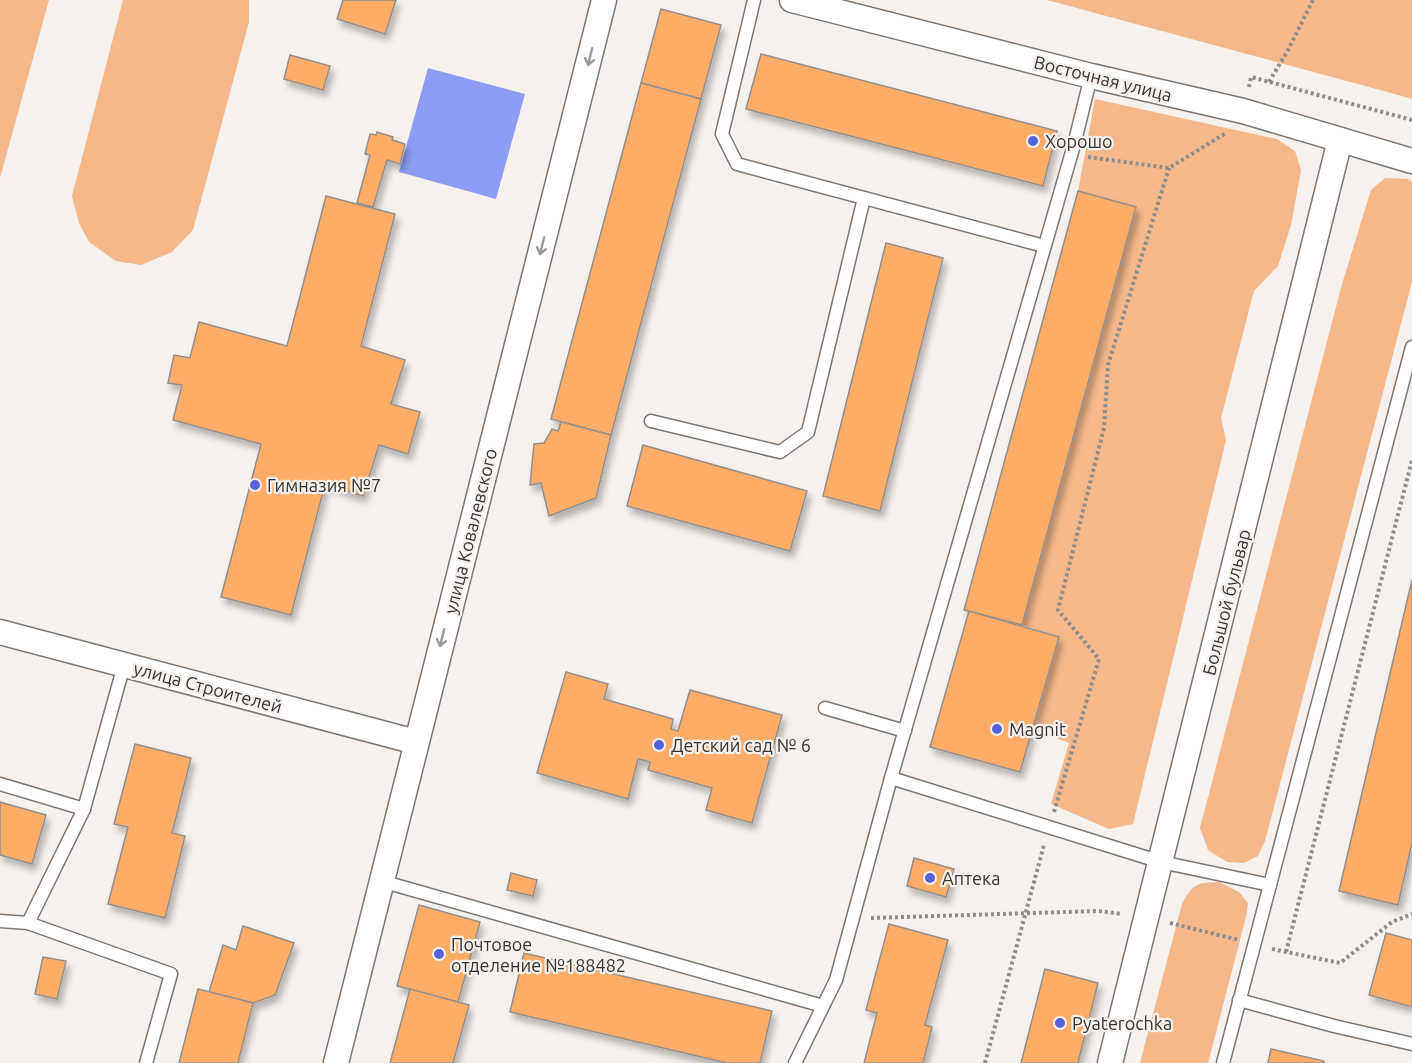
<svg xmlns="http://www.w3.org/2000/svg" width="1412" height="1063" font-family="Ubuntu,sans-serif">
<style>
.green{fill:#f4b88a}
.water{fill:#8e9df4}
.building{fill:#ffac69;stroke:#948f8b;stroke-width:1.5;filter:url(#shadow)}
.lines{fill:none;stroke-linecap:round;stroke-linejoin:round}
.service-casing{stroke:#7c7773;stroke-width:15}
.minor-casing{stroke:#7c7773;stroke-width:27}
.path{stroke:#908d89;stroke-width:4;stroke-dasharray:3 3;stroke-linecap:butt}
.service{stroke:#fff;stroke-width:12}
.minor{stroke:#fff;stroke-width:24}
.oneway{stroke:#9b9a99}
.poi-dot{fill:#5863da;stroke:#f6f1ec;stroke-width:2}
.labels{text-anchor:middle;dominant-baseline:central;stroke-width:4.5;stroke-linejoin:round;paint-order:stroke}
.street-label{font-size:18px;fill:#373533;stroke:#f6f1ec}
.poi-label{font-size:18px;fill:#373533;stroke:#f6f1ec;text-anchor:start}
</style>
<defs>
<filter id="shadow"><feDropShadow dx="3.5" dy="6" stdDeviation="3" flood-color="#0004"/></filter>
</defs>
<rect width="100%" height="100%" fill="#f6f1ec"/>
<!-- green -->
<g class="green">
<path d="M0,0H49L0,178Z"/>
<path d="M123,0H249V22L193,230L172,252L141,265L116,261L89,242L79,223L72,196Z"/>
<path d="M1047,0H1412V99L1402,96Z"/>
<path d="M1095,99L1277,139L1295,151L1301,170L1291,225L1278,266L1254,291L1221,418L1226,440L1133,824L1109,829L1051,804L1069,743L1032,729L1059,637L1022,625L1136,208L1078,191Z"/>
<path d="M1385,178L1408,179L1412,182V282L1265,841L1258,856L1244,863L1227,862L1208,850L1200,828L1342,284L1371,190Z"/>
<path d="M1219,882L1239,892L1248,903L1246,917L1208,1063H1140L1182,904C1193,883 1197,883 1219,882Z"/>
</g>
<!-- water -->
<path class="water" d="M428,68L525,94L496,199L399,172Z"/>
<!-- building -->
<g class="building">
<path d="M343,0H396L385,34L337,19Z"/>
<path d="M661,9L721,25L701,99L641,83Z"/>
<path d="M761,54L1057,131L1043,186L746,109Z"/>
<path d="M290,55L330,66L323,90L284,79Z"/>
<path d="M641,83L701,99L611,435L551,419Z"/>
<path d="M377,132L393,137L392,140L405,144L400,164L387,160L373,207L357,203L370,155L365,154L370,134L376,135Z"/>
<path d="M1078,191L1136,207L1022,625L964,610Z"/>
<path d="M326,196L395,214L361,346L405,360L391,404L420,412L408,454L379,445L363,496L325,484L291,615L221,597L261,444L173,420L182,385L168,383L174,355L190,358L199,322L287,346Z"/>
<path d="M886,243L943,258L880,511L823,496Z"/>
<path d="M561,422L611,435L596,498L549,516L541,483L530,485L534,444L544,443L552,429L558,431Z"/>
<path d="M643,445L807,491L790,551L627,506Z"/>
<path d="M1412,580V843L1398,905L1339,891Z"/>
<path d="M969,611L1059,637L1020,772L930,747Z"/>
<path d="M566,672L608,684L604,699L673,719L671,729L678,731L690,690L782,715L752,823L706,810L712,788L648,770L650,762L638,759L628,799L537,773Z"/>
<path d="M135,744L191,758L172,833L185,836L165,918L108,904L128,827L114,824Z"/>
<path d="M0,802L46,815L32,864L0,855Z"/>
<path d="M914,858L954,869L946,897L907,886Z"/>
<path d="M511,873L537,880L533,896L507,890Z"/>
<path d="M419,905L480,922L458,1002L397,986Z"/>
<path d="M889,924L948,940L925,1025L932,1027L923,1063H864L877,1013L866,1010Z"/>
<path d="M243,926L294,943L275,995L253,1003L209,992L223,945L236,950Z"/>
<path d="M1386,933L1412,940V1007L1369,995Z"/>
<path d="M524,953L772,1011L760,1063H727L510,1012Z"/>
<path d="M43,957L66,961L57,999L35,994Z"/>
<path d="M1045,969L1098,983L1078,1063H1021Z"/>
<path d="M198,989L253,1003L238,1063H179Z"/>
<path d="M410,989L469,1005L453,1063H390Z"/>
<path d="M1271,1049L1324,1061V1063H1268Z"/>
</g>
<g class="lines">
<defs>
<g id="service">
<path d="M754,0L722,134L737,164L1044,246"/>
<path d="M651,421L780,452L808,432L864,198"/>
<path d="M124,665L84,809L28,923L171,974L146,1063"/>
<path d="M825,708L905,731"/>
<path d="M891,778L1161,862L1270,885"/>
<path d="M0,784L84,809"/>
<path d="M381,881L823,1006"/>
<path d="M0,921L28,923"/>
<path d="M1239,1000L1334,1026L1412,1044"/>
<path d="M795,1063L836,980L891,778L1074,145L1091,76"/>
<path d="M1223,1063L1412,347"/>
</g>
<g id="minor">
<path d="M792,0L1091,76L1243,111L1412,161"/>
<path d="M0,632L416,742"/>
<path d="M336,1063L604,0"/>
<path d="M1110,1063L1340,140"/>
</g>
</defs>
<!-- service casing -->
<use href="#service" class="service-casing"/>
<!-- minor casing -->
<use href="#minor" class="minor-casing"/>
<!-- path -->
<g class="path">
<path d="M1269,82L1288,50L1313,0"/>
<path d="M1249,87L1251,77L1412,120"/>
<path d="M1088,157L1169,168L1226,133"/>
<path d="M1054,812L1099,659L1058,610L1104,428L1108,365L1169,168"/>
<path d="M871,918L1098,911L1122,914"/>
<path d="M1170,923L1239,940"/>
<path d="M1272,949L1340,963L1392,922L1412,914"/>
<path d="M1286,952L1412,460"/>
<path d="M985,1063L1044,845"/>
</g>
<!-- service -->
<use href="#service" class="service"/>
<!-- minor -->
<use href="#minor" class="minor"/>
</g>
<!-- one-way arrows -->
<defs><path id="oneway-shaft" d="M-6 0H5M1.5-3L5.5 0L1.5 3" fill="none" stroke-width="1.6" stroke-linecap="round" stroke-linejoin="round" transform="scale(1.5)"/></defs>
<g class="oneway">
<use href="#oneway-shaft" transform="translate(590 57) rotate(104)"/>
<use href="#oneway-shaft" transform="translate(542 246) rotate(104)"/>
<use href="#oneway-shaft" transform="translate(442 638) rotate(104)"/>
</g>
<!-- markers -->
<g class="poi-dot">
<circle cx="1033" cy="141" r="6"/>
<circle cx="255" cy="485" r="6"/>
<circle cx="997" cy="729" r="6"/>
<circle cx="659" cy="745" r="6"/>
<circle cx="930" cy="878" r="6"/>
<circle cx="439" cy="954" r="6"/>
<circle cx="1060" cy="1023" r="6"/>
</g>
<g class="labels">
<!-- street labels -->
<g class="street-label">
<text transform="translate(1103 78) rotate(14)">Восточная улица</text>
<text transform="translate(470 531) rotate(-76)">улица Ковалевского</text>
<text transform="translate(1226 602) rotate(-76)">Большой бульвар</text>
<text transform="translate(208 687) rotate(15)">улица Строителей</text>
</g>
<!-- poi labels -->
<g class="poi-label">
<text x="1045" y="141">Хорошо</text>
<text x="267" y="485">Гимназия №7</text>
<text x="1009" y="729">Magnit</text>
<text x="671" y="745">Детский сад № 6</text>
<text x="942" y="878">Аптека</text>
<text x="451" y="944">Почтовое<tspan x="451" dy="21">отделение №188482</tspan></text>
<text x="1072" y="1023">Pyaterochka</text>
</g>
</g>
</svg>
